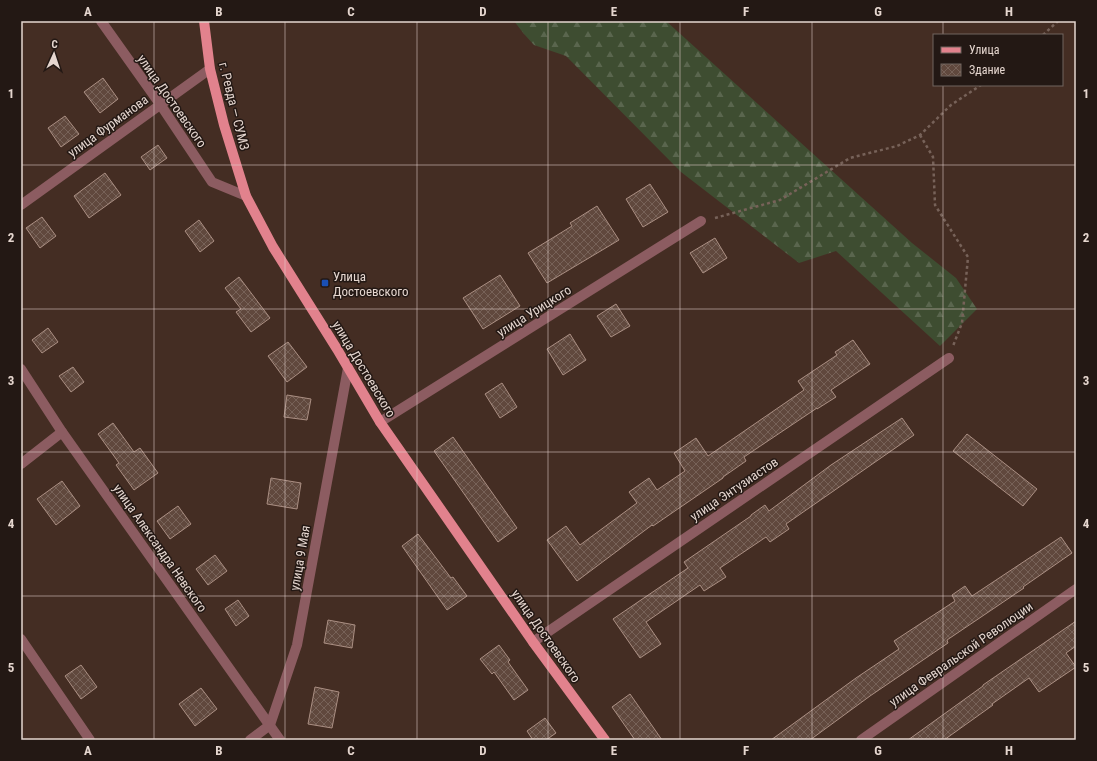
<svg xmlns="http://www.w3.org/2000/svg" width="1097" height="761" font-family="'Roboto Condensed',sans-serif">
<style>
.forest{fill:url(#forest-firs)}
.building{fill:url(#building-cross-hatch);stroke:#ab8f83}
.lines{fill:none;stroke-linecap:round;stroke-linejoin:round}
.path{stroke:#776259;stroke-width:2.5;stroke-dasharray:3 3;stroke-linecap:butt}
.street{stroke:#8c5c61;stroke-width:10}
.primary{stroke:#e2828d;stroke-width:10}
.grid{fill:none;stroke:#e5d6cf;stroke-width:1;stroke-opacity:0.55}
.transit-dot{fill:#1a4fb4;stroke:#231814;stroke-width:1.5}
.labels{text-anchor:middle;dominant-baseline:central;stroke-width:3;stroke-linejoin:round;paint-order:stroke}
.street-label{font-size:13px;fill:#e5d6cf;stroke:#231814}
.poi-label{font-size:13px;fill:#e5d6cf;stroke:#231814;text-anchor:start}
.neatline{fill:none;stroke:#e5d6cf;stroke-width:1.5}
.grid-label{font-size:13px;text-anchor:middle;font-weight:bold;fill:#e5d6cf}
</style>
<defs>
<pattern id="forest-firs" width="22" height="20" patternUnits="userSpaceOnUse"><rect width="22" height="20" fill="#3e4d31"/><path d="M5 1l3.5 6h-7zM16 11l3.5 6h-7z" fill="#5a664e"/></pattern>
<pattern id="building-cross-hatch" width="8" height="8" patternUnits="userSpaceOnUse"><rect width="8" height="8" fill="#60483d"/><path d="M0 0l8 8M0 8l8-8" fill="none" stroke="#776258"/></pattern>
</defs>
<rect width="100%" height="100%" fill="#442d23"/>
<!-- forest -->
<path class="forest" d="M514,21H666L912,243L956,278L977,309L940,346L836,251L799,263L681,172L566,56L534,45L524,34Z"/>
<!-- building -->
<g class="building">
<path d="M103,78L118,99L100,113L84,92Z"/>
<path d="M65,116L79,134L61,147L48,128Z"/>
<path d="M158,145L167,158L150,170L141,157Z"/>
<path d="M105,173L121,195L89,218L74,196Z"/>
<path d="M650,184L668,212L643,227L626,199Z"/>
<path d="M597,206L619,240L547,283L528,253L572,226L570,223Z"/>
<path d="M42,217L56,236L40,248L26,228Z"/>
<path d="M199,220L214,241L200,252L185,231Z"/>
<path d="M715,238L727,258L703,273L690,253Z"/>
<path d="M500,275L520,306L483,329L463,298Z"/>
<path d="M239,277L270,318L251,332L236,312L241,309L225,288Z"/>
<path d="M616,304L630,326L611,337L597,316Z"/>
<path d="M48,328L58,342L42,353L32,340Z"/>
<path d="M570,334L586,360L563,375L547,349Z"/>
<path d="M853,340L870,364L831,390L836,397L817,409V408L744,457L746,461L723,477V478L653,526L652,525L577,581L547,540L566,526L580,545L637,503L629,492L649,478L657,490L685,471L674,453L696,438L708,456L804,390L798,381L837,355L835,352Z"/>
<path d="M288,342L307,367L287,382L268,356Z"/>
<path d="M73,367L84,382L71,392L59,376Z"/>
<path d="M502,383L517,407L500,418L485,394Z"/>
<path d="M287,395L311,399L307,420L284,417Z"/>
<path d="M902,418L914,435L786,524L789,529L770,542L766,537L720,568L726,577L704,591L700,585L646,622L661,644L640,658L613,619L688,568L684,562L751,516V515L765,505L769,511L831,465Z"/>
<path d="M113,423L134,452L140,448L158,473L134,490L116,465L119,463L98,434Z"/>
<path d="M967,434L1037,489L1023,506L953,451Z"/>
<path d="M453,437L517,528L498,542L434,451Z"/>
<path d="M271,478L301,483L297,509L267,504Z"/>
<path d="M62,481L80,506L56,525L37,499Z"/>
<path d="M178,506L191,524L170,539L157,521Z"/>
<path d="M418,534L451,578L453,577L467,596L447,610L402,546Z"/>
<path d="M1061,537L1072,553L1023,587L1024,588L947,640L948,643L870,696L810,740H771L856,678L899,649L894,641L955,601L952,595L965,586L972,596Z"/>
<path d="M215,555L227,571L208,585L196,569Z"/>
<path d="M238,600L249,616L236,626L225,609Z"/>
<path d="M328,620L355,625L352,648L324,643Z"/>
<path d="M1076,621V646L1066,653L1076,667L1039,692L1029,678L992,704L993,705L944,740H908L983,686V685Z"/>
<path d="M499,645L510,660L508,662L528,690L514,700L494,672L492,674L480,659Z"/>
<path d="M81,665L97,687L81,699L65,676Z"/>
<path d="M315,687L339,692L332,728L308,724Z"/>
<path d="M201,688L217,709L195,726L179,704Z"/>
<path d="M630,694L653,727L662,740H635L612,707Z"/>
<path d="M545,718L556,733L546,740H533L527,731Z"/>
</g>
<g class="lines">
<!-- path -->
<g class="path">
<path d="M1043,35L1058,21"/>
<path d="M920,135L933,157L935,205L968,257L962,323L953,346"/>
<path d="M715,218L780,200L850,158L897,146L920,135L951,105L981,85"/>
</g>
<!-- street -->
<g class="street">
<path d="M101,21L160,104L212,182L246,196"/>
<path d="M21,205L210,69"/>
<path d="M21,369L62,432L280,740"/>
<path d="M380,422L701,221"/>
<path d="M21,464L62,432"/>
<path d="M21,639L90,740"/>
<path d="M533,642L949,358"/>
<path d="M250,740L270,725L297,645L348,368"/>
<path d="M861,740L1076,589"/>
</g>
<!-- primary -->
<path class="primary" d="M204,21L210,69L224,125L246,196L273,247L337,349L380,422L533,642L605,740"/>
</g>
<!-- grid -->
<path class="grid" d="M154,21V740M285,21V740M417,21V740M548,21V740M680,21V740M812,21V740M943,21V35M943,85V740M21,165H1076M21,309H1076M21,452H1076M21,596H1076"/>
<!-- markers -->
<rect class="transit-dot" x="321" y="279" width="8" height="8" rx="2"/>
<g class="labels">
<!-- street labels -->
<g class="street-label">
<text transform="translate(172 101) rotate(55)">улица Достоевского</text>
<text transform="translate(234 106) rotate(76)">г. Ревда — СУМЗ</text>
<text transform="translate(108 126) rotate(-36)">улица Фурманова</text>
<text transform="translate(534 311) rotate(-32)">улица Урицкого</text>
<text transform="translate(364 369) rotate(59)">улица Достоевского</text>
<text transform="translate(734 489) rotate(-34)">улица Энтузиастов</text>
<text transform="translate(160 548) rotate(55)">улица Александра Невского</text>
<text transform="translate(300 558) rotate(-80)">улица 9 Мая</text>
<text transform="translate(546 636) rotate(55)">улица Достоевского</text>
<text transform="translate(961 654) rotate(-35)">улица Февральской Революции</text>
</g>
<!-- poi labels -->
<g class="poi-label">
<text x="333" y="276">Улица<tspan x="333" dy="15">Достоевского</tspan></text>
</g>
</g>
<!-- border -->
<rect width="1097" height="761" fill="none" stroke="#231814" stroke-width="44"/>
<!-- legend -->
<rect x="933" y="34" width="130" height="52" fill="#231814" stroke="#71645f"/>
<rect x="941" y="47" width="20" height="6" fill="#e2828d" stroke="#71645f"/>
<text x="969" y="54" font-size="12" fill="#e5d6cf">Улица</text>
<rect x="941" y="64" width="20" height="12" fill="url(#building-cross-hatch)" stroke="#71645f"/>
<text x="969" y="74" font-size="12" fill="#e5d6cf">Здание</text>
<!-- north arrow -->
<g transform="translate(54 54) rotate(3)" stroke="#231814" stroke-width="3" paint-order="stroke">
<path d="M0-3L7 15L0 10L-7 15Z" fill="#e5d6cf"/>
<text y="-6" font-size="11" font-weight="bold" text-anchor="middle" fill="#e5d6cf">С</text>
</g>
<rect x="22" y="22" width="1053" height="717" class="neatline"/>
<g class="grid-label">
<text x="88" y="16">A</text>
<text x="219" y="16">B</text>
<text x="351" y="16">C</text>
<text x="483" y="16">D</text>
<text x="614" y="16">E</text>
<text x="746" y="16">F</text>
<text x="878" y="16">G</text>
<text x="1009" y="16">H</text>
<text x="11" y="98">1</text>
<text x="1086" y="98">1</text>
<text x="11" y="242">2</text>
<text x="1086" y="242">2</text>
<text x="11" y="385">3</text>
<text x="1086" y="385">3</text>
<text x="11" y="528">4</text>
<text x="1086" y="528">4</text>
<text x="11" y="672">5</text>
<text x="1086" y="672">5</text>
<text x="88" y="755">A</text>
<text x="219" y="755">B</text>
<text x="351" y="755">C</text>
<text x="483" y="755">D</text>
<text x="614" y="755">E</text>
<text x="746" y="755">F</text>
<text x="878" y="755">G</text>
<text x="1009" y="755">H</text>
</g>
</svg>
